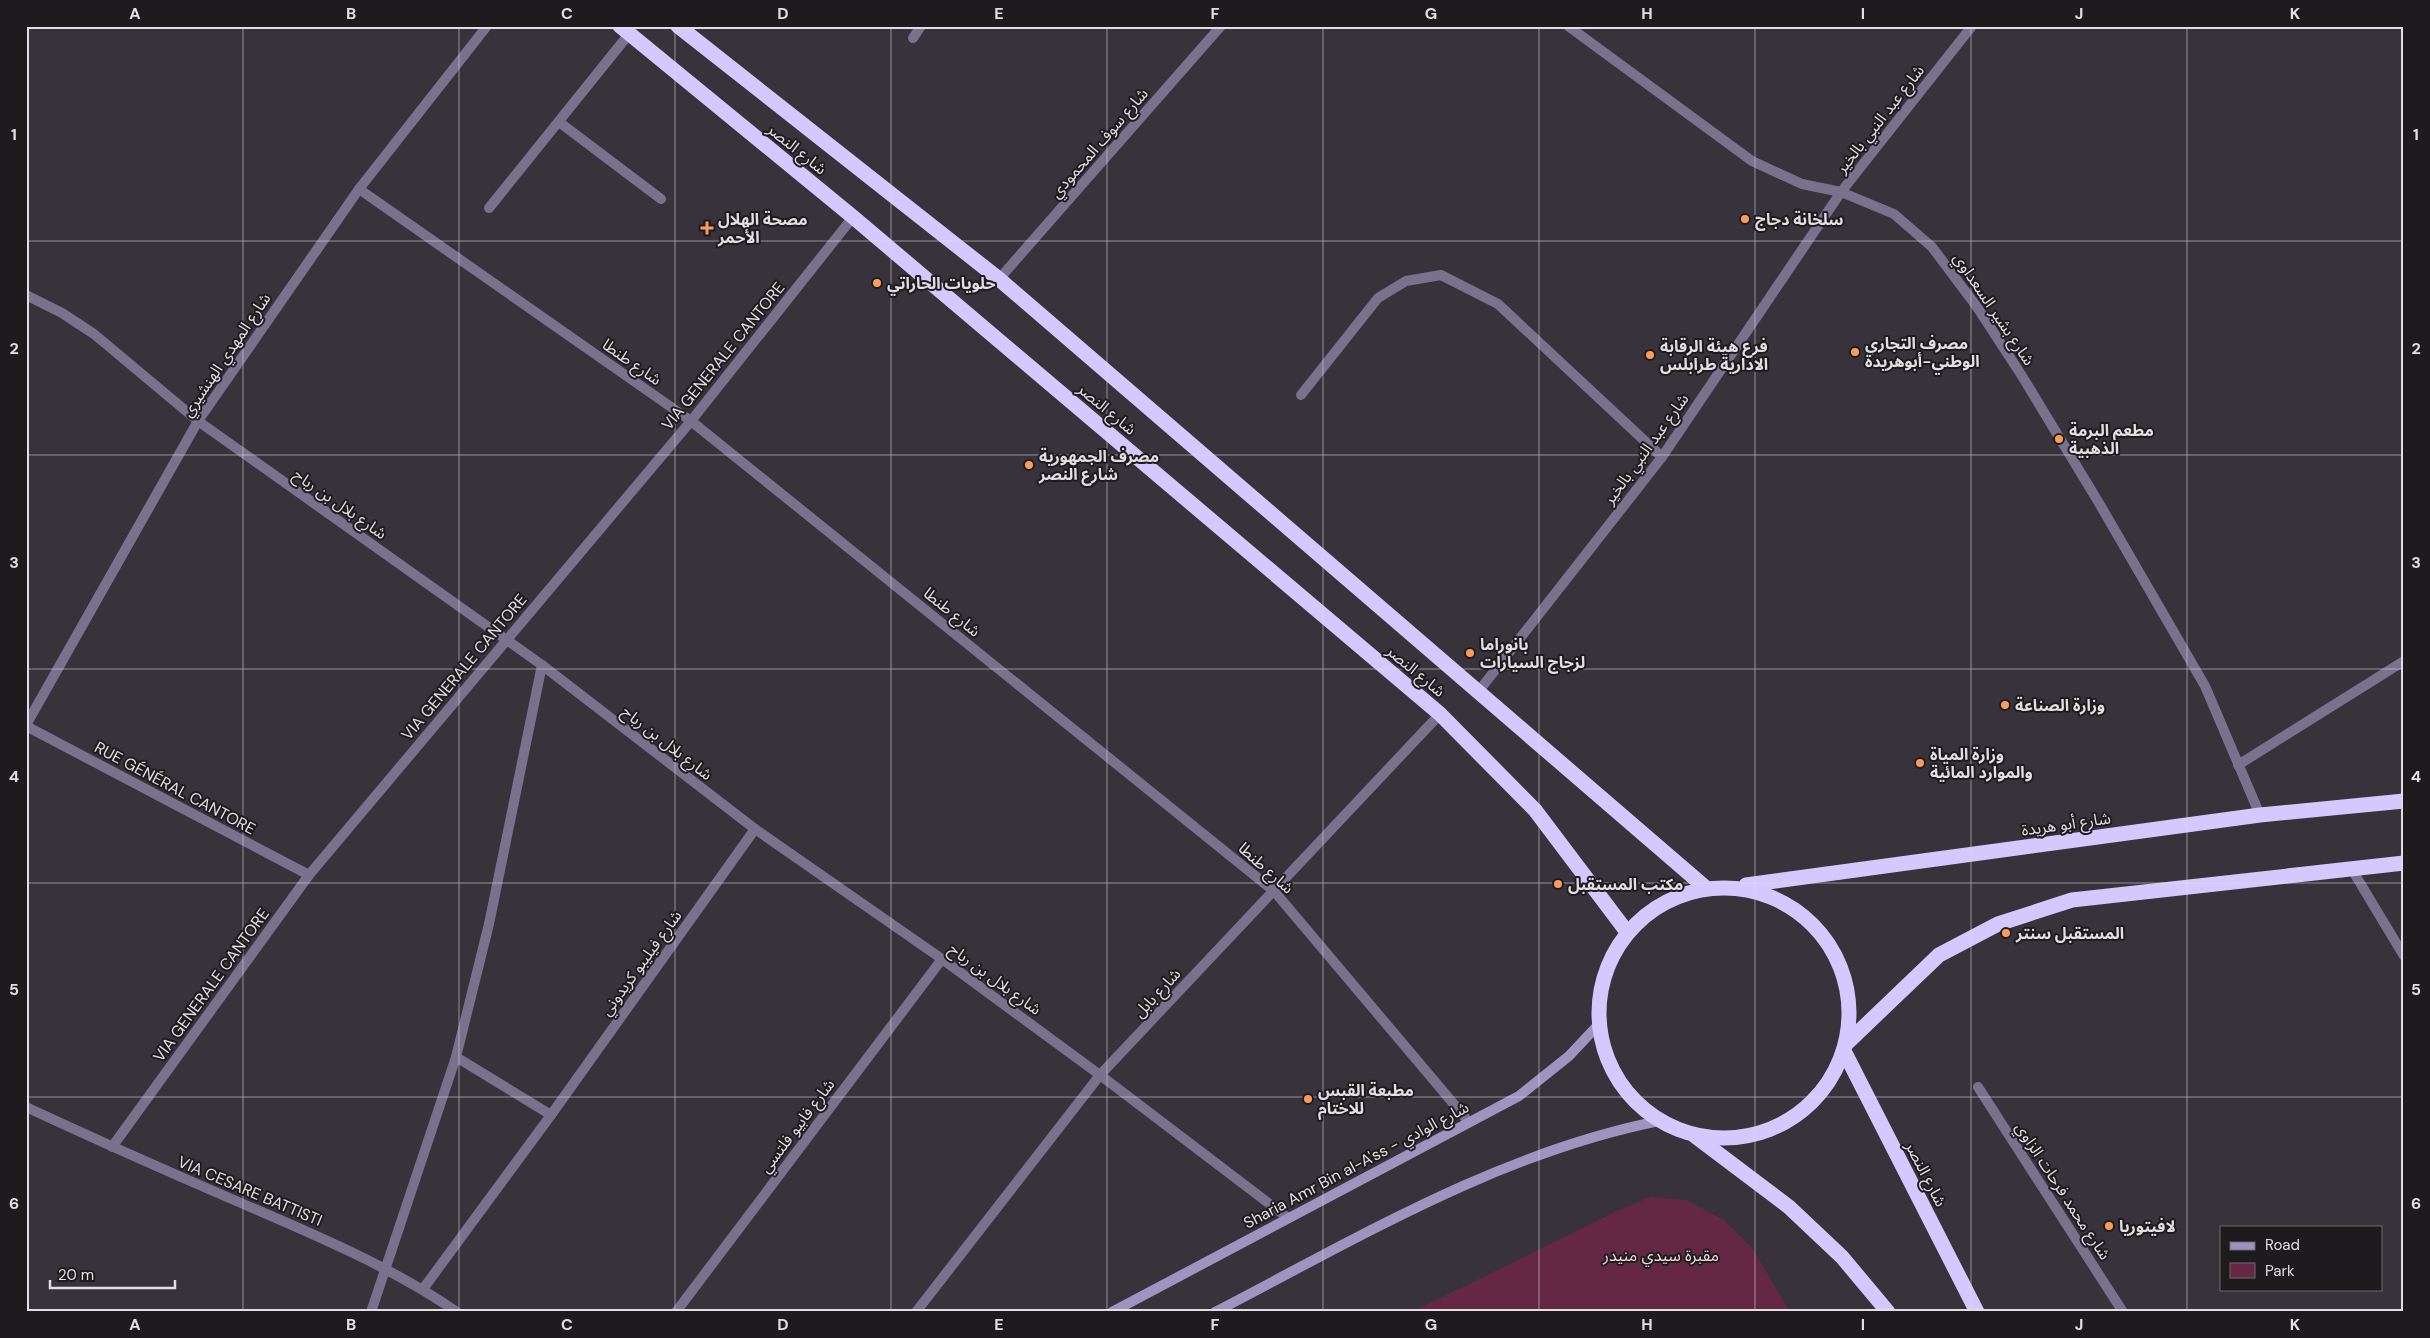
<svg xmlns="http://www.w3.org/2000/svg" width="2430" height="1338" font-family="'DM Sans','Noto Sans Arabic',sans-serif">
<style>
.green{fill:#652844}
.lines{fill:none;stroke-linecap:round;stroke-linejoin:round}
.lane{stroke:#78728d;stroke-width:10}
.street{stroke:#78728d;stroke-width:10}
.secondary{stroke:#9e94bf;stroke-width:10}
.highway{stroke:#d4c8fe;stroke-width:15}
.grid{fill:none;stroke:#e2dee3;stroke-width:1;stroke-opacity:0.55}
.poi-dot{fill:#fe9c57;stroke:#1e1b1f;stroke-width:2}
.labels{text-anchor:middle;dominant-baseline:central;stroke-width:4;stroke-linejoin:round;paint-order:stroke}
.street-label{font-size:16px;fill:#e2dee3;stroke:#1e1b1f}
.poi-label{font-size:16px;font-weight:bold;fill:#e2dee3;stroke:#1e1b1f;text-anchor:start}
.park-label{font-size:16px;fill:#f2dde4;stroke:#1e1b1f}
.neatline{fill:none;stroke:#e2dee3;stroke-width:2}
.grid-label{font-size:16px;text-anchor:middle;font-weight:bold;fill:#e2dee3}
</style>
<rect width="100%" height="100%" fill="#38323b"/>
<!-- green -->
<path class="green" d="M1651,1197L1686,1200L1724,1220L1752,1248L1790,1312H1412L1619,1210Z"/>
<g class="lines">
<!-- lane -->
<g class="lane">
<path d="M913,38L921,26"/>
<path d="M559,122L661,199"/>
<path d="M489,208L629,34"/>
<path d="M1301,395L1378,298L1406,281L1441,275L1498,304L1662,457"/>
</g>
<!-- street -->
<g class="street">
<path d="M1568,26L1752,161L1802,184L1841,192L1894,214L1932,247L1977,307L2022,376L2099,503L2205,686L2260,815"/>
<path d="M359,189L691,421L1274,891L1469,1122"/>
<path d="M999,279L1221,26"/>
<path d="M26,295L62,313L94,334L198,421L542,665L755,829L942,959L1100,1075L1288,1218"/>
<path d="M1478,692L1662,457L1841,192L1972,26"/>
<path d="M26,725L198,421L359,189L487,26"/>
<path d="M26,726L309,875"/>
<path d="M2238,765L2404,661"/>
<path d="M2351,868L2404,956"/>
<path d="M456,1057L551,1115"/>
<path d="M1978,1087L2123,1312"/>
<path d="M26,1107C97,1140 169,1172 241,1203C315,1235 390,1266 457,1312"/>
<path d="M112,1147L309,875L691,421L853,217"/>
<path d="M423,1289L551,1115L755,829"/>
<path d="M371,1312L456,1057L489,924L542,665"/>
<path d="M676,1312L942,959"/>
<path d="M916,1312L1100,1075L1440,714"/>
</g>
<!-- secondary -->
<g class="secondary">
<path d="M1112,1312L1519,1096L1569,1056L1599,1024"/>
<path d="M1215,1312C1358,1238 1499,1153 1659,1121"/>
</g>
<!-- highway -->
<g class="highway">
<path d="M620,26L853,217L1440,714L1535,810L1627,932"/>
<path d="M678,26L999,279L1706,888"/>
<path d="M1746,885L2260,815L2404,801"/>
<circle cx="1724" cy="1013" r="125"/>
<path d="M1847,1043L1939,955L1998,924L2072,900L2404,863"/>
<path d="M1844,1051L1977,1312"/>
<path d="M1695,1136L1789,1207L1842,1257L1888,1312"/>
</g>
</g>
<!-- grid -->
<path class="grid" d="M243,26V1312M459,26V1312M675,26V1312M891,26V1312M1107,26V1312M1323,26V1312M1539,26V1312M1755,26V1312M1971,26V1312M2187,26V1312M26,241H2404M26,455H2404M26,669H2404M26,883H2404M26,1097H2404"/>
<!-- markers -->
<g class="poi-dot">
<circle cx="1745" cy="219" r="5"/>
<path d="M704.5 220.5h5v5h5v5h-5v5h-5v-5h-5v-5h5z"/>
<circle cx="877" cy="283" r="5"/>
<circle cx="1855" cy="352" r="5"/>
<circle cx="1650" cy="355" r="5"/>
<circle cx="2059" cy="439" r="5"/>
<circle cx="1029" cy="465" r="5"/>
<circle cx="1470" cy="653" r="5"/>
<circle cx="2005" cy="705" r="5"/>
<circle cx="1920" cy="763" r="5"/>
<circle cx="1558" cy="884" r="5"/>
<circle cx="2006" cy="933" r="5"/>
<circle cx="1308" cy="1099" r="5"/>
<circle cx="2109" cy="1226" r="5"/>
</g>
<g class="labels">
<!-- street labels -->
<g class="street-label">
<text transform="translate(1880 119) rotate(-52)">شارع عبد النبي بالخير</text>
<text transform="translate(1099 143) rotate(-49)">شارع سوف المحمودي</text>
<text transform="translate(797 149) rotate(39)">شارع النصر</text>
<text transform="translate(1994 309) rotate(56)">شارع بشير السعداوي</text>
<text transform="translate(226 355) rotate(-56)">شارع المهدي الهنشيري</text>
<text transform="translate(723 356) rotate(-51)">VIA GENERALE CANTORE</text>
<text transform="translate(632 362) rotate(35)">شارع طنطا</text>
<text transform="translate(1107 409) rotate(40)">شارع النصر</text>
<text transform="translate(1646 449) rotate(-54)">شارع عبد النبي بالخير</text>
<text transform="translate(340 504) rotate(35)">شارع بلال بن رباح</text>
<text transform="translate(952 612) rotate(39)">شارع طنطا</text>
<text transform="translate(464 667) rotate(-50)">VIA GENERALE CANTORE</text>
<text transform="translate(1416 671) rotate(40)">شارع النصر</text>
<text transform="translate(667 743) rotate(38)">شارع بلال بن رباح</text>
<text transform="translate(175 788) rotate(28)">RUE GÉNÉRAL CANTORE</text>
<text transform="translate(2066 824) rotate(-8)">شارع أبو هريدة</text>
<text transform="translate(1266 868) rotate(42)">شارع طنطا</text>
<text transform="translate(641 963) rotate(-54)">شارع فيليبو كريدوني</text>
<text transform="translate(995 979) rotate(36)">شارع بلال بن رباح</text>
<text transform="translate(211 985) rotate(-54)">VIA GENERALE CANTORE</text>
<text transform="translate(1157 993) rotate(-47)">شارع بابل</text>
<text transform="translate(797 1126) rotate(-53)">شارع فابيو فلتسي</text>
<text transform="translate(1356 1165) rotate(-28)">Sharia Amr Bin al-A'ss - شارع الوادي</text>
<text transform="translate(1926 1174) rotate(63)">شارع النصر</text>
<text transform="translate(250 1191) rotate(23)">VIA CESARE BATTISTI</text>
<text transform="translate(2063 1191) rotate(57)">شارع محمد فرحات الزاوي</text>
</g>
<!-- poi labels -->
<g class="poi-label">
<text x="718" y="219">مصحة الهلال<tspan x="718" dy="18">الأحمر</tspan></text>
<text x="1755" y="219">سلخانة دجاج</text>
<text x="887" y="283">حلويات الحاراتي</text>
<text x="1865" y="343">مصرف التجاري<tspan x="1865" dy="18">الوطني-أبوهريدة</tspan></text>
<text x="1660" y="346">فرع هيئة الرقابة<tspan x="1660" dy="18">الادارية طرابلس</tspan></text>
<text x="2069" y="430">مطعم البرمة<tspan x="2069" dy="18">الذهبية</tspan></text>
<text x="1039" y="456">مصرف الجمهورية<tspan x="1039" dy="18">شارع النصر</tspan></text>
<text x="1480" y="644">بانوراما<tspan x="1480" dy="18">لزجاج السيارات</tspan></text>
<text x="2015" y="705">وزارة الصناعة</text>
<text x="1930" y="754">وزارة المياة<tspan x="1930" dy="18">والموارد المائية</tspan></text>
<text x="1568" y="884">مكتب المستقبل</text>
<text x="2016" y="933">المستقبل سنتر</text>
<text x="1318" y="1090">مطبعة القبس<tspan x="1318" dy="18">للاختام</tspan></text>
<text x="2119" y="1226">لافيتوريا</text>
</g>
<!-- park labels -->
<g class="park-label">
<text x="1661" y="1255">مقبرة سيدي منيدر</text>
</g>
</g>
<!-- border -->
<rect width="2430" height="1338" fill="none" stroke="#1e1b1f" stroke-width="55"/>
<!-- legend -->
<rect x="2220" y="1226" width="162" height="65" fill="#1e1b1f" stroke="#6c696d"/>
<rect x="2230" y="1242" width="25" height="8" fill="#9e94bf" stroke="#6c696d"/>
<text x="2265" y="1250" font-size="15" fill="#e2dee3">Road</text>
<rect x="2230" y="1263" width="25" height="15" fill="#652844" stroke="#6c696d"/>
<text x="2265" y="1276" font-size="15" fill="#e2dee3">Park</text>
<!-- scale -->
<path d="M50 1280v8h125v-8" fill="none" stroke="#e2dee3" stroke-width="2.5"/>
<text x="58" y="1280" font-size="15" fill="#e2dee3" stroke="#1e1b1f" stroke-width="4" paint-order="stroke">20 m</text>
<rect x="28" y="28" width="2374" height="1282" class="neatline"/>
<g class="grid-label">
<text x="135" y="19">A</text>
<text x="351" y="19">B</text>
<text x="567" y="19">C</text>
<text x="783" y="19">D</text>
<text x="999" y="19">E</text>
<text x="1215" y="19">F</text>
<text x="1431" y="19">G</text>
<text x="1647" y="19">H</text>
<text x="1863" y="19">I</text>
<text x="2079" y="19">J</text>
<text x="2295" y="19">K</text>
<text x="14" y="140">1</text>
<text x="2416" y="140">1</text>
<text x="14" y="354">2</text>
<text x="2416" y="354">2</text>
<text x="14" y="568">3</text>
<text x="2416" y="568">3</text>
<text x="14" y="782">4</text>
<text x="2416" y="782">4</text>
<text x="14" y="995">5</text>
<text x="2416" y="995">5</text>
<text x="14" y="1209">6</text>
<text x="2416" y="1209">6</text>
<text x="135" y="1330">A</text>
<text x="351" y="1330">B</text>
<text x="567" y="1330">C</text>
<text x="783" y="1330">D</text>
<text x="999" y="1330">E</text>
<text x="1215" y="1330">F</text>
<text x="1431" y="1330">G</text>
<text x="1647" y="1330">H</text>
<text x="1863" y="1330">I</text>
<text x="2079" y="1330">J</text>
<text x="2295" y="1330">K</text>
</g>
</svg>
